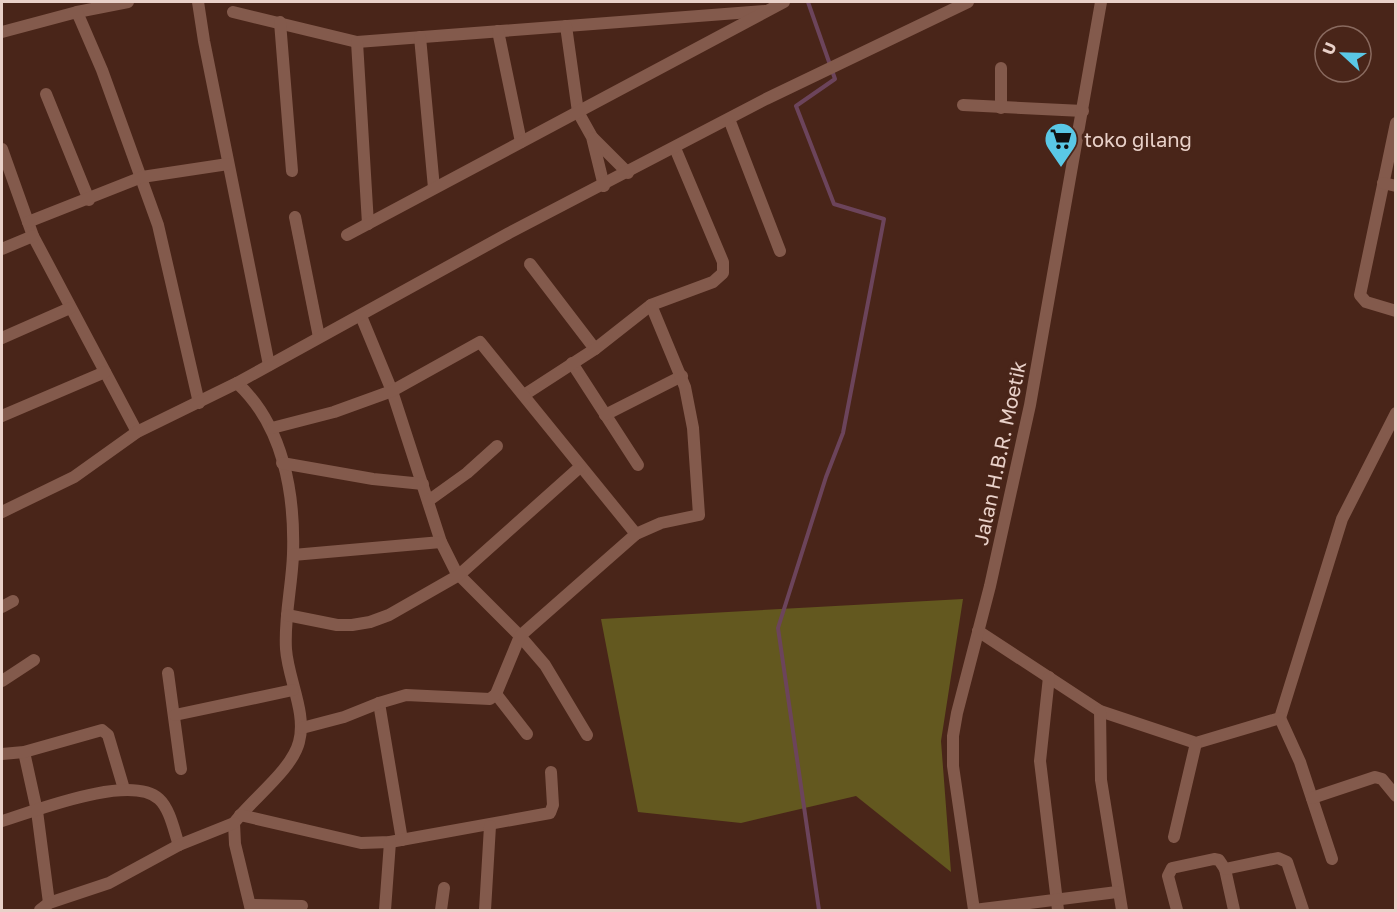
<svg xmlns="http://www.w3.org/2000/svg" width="1397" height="912" font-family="'Golos Text',sans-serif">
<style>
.green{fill:#63581f}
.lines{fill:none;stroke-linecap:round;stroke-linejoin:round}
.stream{stroke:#6c445b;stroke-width:4}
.minor{stroke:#835a4c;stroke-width:12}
.labels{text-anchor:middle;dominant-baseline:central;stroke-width:6;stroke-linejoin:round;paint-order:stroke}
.poi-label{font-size:20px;fill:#e9d1c9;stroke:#492519;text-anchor:start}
.street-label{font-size:20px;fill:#e9d1c9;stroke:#492519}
</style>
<rect width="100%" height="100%" fill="#492519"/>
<!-- green -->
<path class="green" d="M963,599L941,741L951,872L856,796L741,823L638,812L601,619Z"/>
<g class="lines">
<!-- stream -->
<path class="stream" d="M808,2L835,79L796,106L834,204L884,219L843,433L826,477L778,628L819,910"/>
<!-- minor -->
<g class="minor">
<path d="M198,2L204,41L269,365"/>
<path d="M77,12L128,2"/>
<path d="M233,12L357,42L765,11"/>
<path d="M280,22L292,171"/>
<path d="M566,26L578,112L592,137L604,186"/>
<path d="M498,31L521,142"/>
<path d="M2,32L77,12L102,70L158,225L199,403"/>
<path d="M420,37L434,188"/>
<path d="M357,42L368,224"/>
<path d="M1001,68V108"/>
<path d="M46,94L89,200"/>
<path d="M963,105L1083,111"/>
<path d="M729,119L780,251"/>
<path d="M1396,123L1360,295L1366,302L1396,311"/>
<path d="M593,138L628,173"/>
<path d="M2,149L33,236L137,432"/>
<path d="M1383,183L1396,186"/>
<path d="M295,217L319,337"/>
<path d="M28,222L142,177L228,164"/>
<path d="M347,235L784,2"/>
<path d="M2,249L33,236"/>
<path d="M530,264L595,349"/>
<path d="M361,316L392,391L441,542L456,572L520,636L545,665L587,735"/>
<path d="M2,338L70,308"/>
<path d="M572,363L638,465"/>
<path d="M237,383C283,425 295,493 293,554C292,586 284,617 286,649C288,679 307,713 299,742C292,770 252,799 234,823L235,844L251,910"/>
<path d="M524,395L595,349L651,305L713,282L723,273V262L675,148"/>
<path d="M605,415L682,376"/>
<path d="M2,416L105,372"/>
<path d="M272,428L334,412L392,391L480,342L636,534"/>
<path d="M282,463L373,479L423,484"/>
<path d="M428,501L467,473L497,446"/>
<path d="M2,512L74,477L137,432L237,383L509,233L766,99L968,2"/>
<path d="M293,555L441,542"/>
<path d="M2,607L13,601"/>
<path d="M287,615L337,625H352L370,622L389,615L459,575L580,467"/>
<path d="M978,631L1100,711L1196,743L1280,718L1342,519L1396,413"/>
<path d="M168,673L181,769"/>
<path d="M1049,677L1040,761L1058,910"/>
<path d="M2,681L34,660"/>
<path d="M496,694L527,734"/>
<path d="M379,703L402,840"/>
<path d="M1100,711L1101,780L1122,910"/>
<path d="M175,715L293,690"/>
<path d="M1280,718L1300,762L1332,859"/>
<path d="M302,728L344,717L379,703L406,695L490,699L496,694L520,636L636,534L661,523L699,515L693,428L685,387L651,305"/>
<path d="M24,752L37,811L49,903"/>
<path d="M2,754L24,752L102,730L108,735L124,789"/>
<path d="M1312,798L1375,777L1382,779L1396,796"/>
<path d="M240,815L361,843L390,842L550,813L553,805L551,772"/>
<path d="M2,821C35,811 130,773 159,799C170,809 174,831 179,845"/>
<path d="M1174,837L1196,743"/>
<path d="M1225,869L1234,910"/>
<path d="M250,905L302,906"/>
<path d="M40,910L49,903L109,883L179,845L234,823"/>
<path d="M385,910L390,842"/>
<path d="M441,910L444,888"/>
<path d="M485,910L490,826"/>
<path d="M974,910L953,766V736L957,713L990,586L1030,405L1101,2"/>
<path d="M974,910L1117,892"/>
<path d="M1177,910L1168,876L1172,868L1214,859L1219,860L1225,869L1278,858L1287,862L1303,910"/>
</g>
</g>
<!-- icons -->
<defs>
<symbol id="supermarket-pin" viewBox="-11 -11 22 30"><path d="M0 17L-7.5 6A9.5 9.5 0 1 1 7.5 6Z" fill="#5ac8e6" stroke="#492519"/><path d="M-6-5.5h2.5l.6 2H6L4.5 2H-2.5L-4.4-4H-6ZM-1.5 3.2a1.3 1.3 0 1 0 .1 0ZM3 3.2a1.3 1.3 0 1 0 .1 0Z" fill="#111"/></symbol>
</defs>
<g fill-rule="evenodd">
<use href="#supermarket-pin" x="1042" y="120" width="38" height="52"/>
</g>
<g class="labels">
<!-- poi labels -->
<g class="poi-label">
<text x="1084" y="139">toko gilang</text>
</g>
<!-- street labels -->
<g class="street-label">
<text transform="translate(999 453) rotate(-78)">Jalan H.B.R. Moetik</text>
</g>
</g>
<!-- border -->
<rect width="1397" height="912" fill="none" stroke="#e9d1c9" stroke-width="6"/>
<!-- north arrow -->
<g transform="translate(1343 54) rotate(292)"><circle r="28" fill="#492519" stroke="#896a5f" stroke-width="1.5"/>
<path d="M0-4.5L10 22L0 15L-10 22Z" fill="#5ac8e6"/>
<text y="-9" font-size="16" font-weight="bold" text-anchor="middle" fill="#e9d1c9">U</text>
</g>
</svg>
